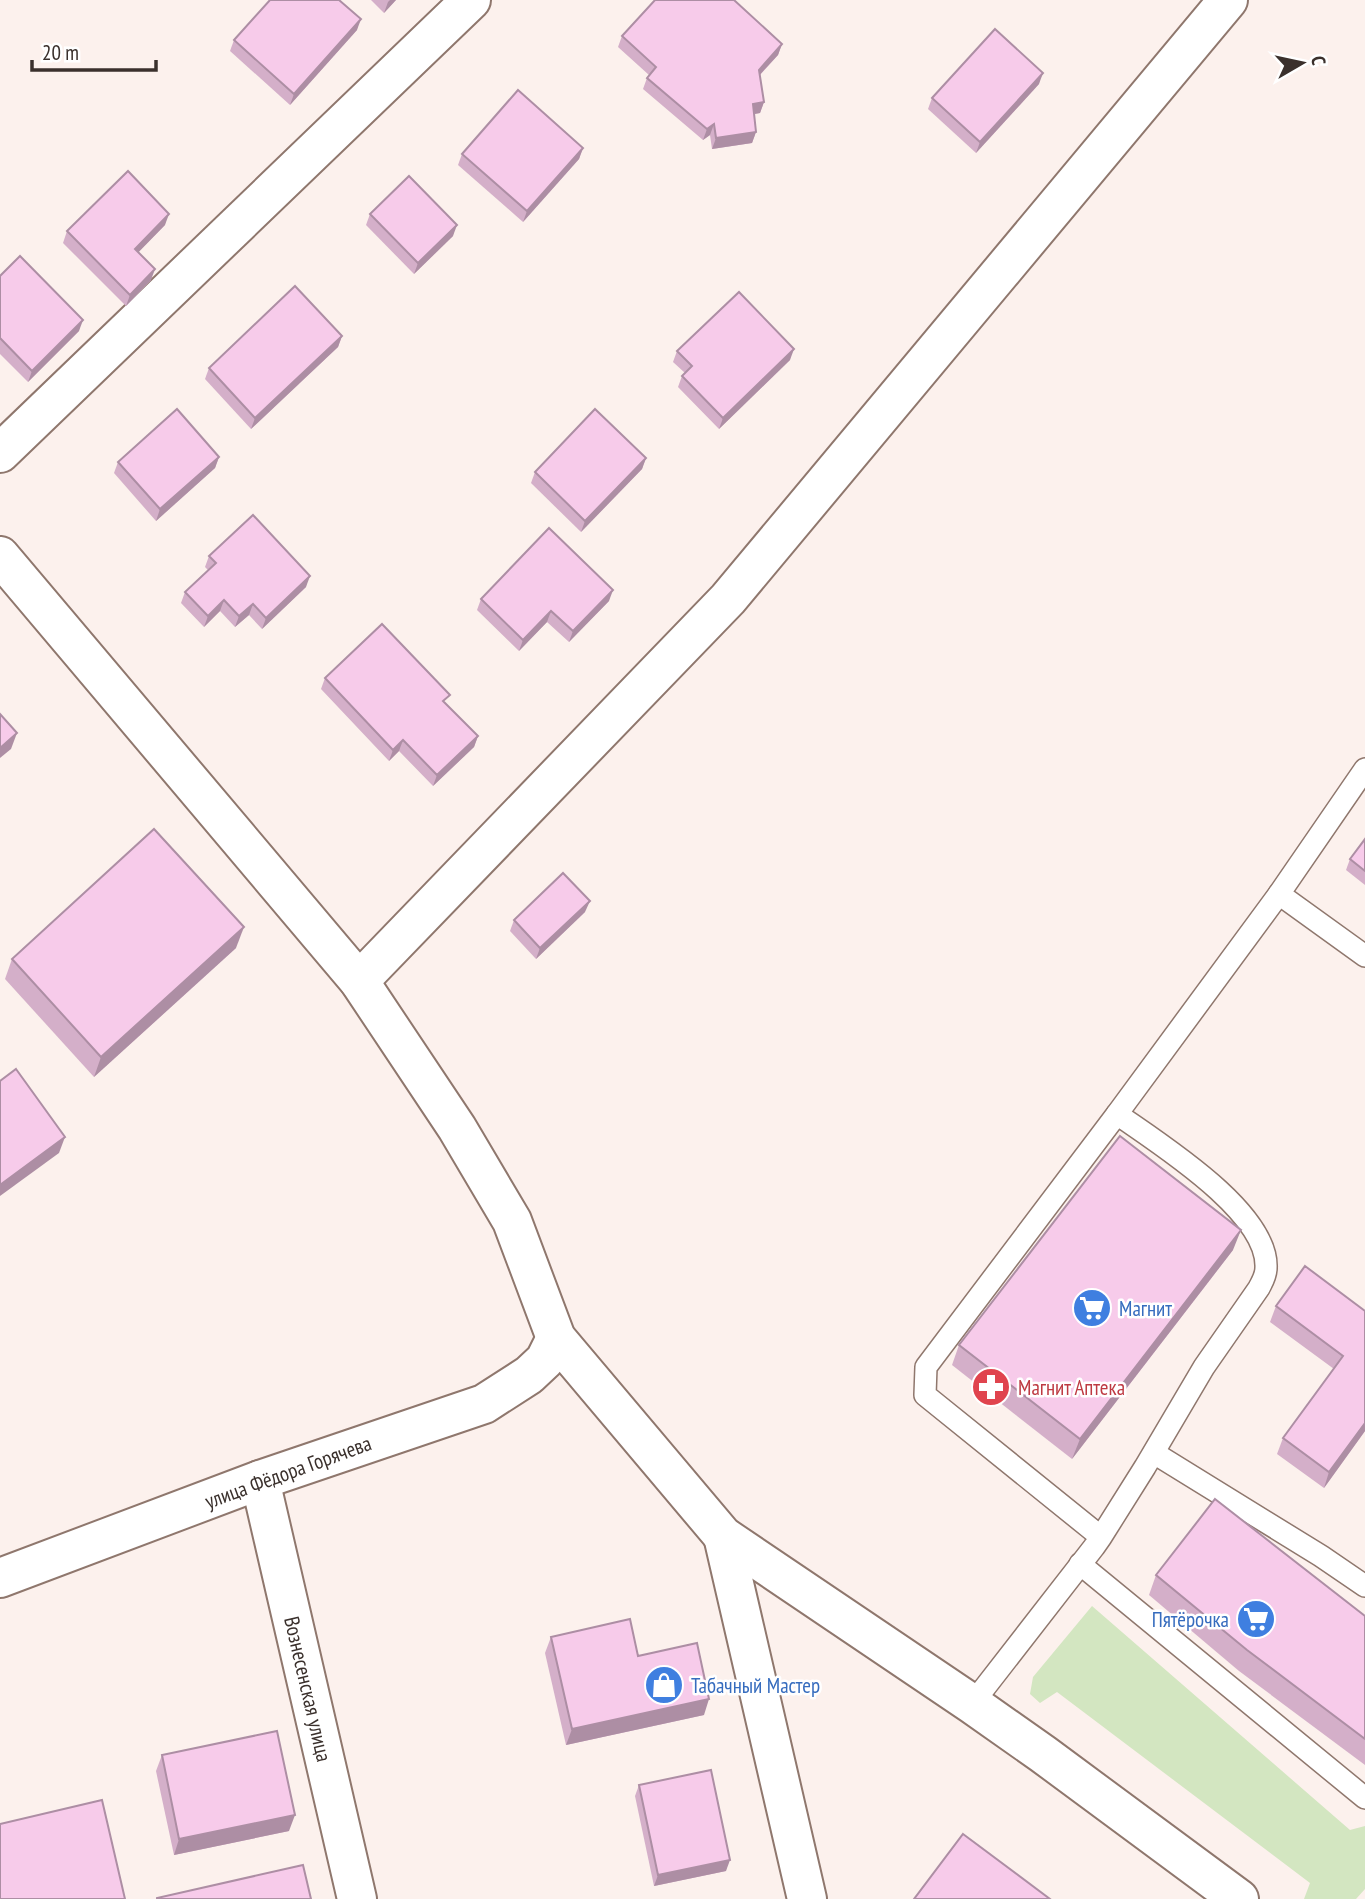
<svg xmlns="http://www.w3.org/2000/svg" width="1365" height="1899" font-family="'PT Sans Narrow',sans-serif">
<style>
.green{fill:#d3e6c1}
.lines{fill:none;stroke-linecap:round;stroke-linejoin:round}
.lane-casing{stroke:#8f776d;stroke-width:24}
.street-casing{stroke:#8f776d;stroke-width:42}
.secondary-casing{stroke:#8f776d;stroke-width:42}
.lane{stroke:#fff;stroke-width:21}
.street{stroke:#fff;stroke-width:38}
.secondary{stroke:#fff;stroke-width:38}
.wall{fill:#d4afc9}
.shaded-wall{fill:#ad8ea4}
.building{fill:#f7cbea;stroke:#ad8ea4;stroke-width:2}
.labels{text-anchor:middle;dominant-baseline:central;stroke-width:5;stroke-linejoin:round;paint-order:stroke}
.shop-label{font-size:21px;fill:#366cbe;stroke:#fff;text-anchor:start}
.health-label{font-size:21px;fill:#be3a42;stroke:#fff;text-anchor:start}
.street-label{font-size:21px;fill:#3a302c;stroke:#fff}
</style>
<rect width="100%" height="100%" fill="#fcf1ed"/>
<!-- green -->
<path class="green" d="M1092,1606L1350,1830L1365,1826V1889L1356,1899H1304L1310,1883L1057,1692L1040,1703L1030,1694L1033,1677Z"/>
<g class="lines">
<defs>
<g id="lane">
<path d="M1365,769L1279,894L1365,956"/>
<path d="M1117,1114L1279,894"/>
<path d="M1154,1453L1321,1556L1365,1586"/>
<path d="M1080,1564L1365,1798"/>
<path d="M972,1704L1094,1547L1101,1537L1145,1467L1204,1367L1259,1288C1262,1282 1266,1276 1266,1268C1269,1212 1158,1143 1117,1114L926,1367L925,1395L1101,1537"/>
</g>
<g id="street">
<path d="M0,453L471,0"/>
<path d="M359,981L728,599L1228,0"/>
<path d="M260,1480L357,1899"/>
<path d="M723,1536L807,1899"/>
</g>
<g id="secondary">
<path d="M0,556L359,981L457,1128L512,1221L556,1338L723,1536L972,1704L1043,1754L1239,1899"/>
<path d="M0,1578L260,1480L484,1404L529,1375L545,1360L556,1338"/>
</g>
</defs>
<!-- lane casing -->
<use href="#lane" class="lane-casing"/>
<!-- street casing -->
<use href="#street" class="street-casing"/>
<!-- secondary casing -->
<use href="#secondary" class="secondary-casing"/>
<!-- lane -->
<use href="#lane" class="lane"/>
<!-- street -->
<use href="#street" class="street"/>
<!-- secondary -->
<use href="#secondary" class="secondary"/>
</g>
<!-- wall -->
<g class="wall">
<path d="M371,0H396L384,13Z"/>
<path d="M357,30L290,105L230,51L234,40Z"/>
<path d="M622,36L782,44L778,55L759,76L764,102L760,113L754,114L756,132L752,143L712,149L710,135L703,140L643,89L647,78L649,75L618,47Z"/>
<path d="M1039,84L976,153L928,109L932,98Z"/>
<path d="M583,148L579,159L523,222L458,165L462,154Z"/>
<path d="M370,214L453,236L414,274L366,225Z"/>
<path d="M165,225L138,252L151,280L126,306L63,243L67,231Z"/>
<path d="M0,276L79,331L28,382L0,354Z"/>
<path d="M342,336L338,347L251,429L205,379L209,368Z"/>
<path d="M677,351L790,360L719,429L678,387L682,376L685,373L673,362Z"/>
<path d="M219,457L215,468L156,521L114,473L118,462Z"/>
<path d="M646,458L642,469L581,532L531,483L535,472Z"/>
<path d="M209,556L306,587L262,629L249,615L235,627L220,611L204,627L181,603L185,592L208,570L205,567Z"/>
<path d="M481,599L609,601L569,642L547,622L519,651L477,610Z"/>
<path d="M325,678L446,704L478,736L474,747L433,786L399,751L389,761L321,689Z"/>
<path d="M1365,839V885L1346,870L1350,859Z"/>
<path d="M585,912L536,959L510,931L514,920Z"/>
<path d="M236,948L94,1077L5,979L12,959Z"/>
<path d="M1233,1250L1072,1459L952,1365L959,1345Z"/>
<path d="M1276,1306L1365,1311V1431L1324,1488L1277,1454L1283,1438L1334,1369L1270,1322Z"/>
<path d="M1156,1575L1365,1616V1765L1239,1671L1149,1595Z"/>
<path d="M551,1637L638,1656L704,1715L566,1745L545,1653Z"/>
<path d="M162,1755L289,1831L174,1855L156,1771Z"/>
<path d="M639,1785L726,1871L654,1886L635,1796Z"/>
</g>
<!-- shaded-wall -->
<g class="shaded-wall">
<path d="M390,0H396L384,13L388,2Z"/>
<path d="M361,19L357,30L290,105L294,94Z"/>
<path d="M782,44L778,55L754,81L759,70Z"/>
<path d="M1043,73L1039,84L976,153L980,142Z"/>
<path d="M764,102L760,113L749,115L753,104Z"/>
<path d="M714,124L710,135L703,140L707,129Z"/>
<path d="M756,132L752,143L712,149L716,138Z"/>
<path d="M583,148L579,159L523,222L527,211Z"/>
<path d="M169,214L165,225L131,260L135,249Z"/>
<path d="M457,225L453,236L414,274L418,263Z"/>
<path d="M155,269L151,280L126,306L130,295Z"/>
<path d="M83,320L79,331L28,382L32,371Z"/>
<path d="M342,336L338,347L251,429L255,418Z"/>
<path d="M794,349L790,360L719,429L723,418Z"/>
<path d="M219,457L215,468L156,521L160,509Z"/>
<path d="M646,458L642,469L581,532L585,521Z"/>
<path d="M310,576L306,587L262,629L266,618Z"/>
<path d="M613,590L609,601L569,642L573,631Z"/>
<path d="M224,600L220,611L204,627L208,616Z"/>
<path d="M253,604L249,615L235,627L239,616Z"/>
<path d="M551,611L547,622L519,651L523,640Z"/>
<path d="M17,733L11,749L0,758V748Z"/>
<path d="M478,736L474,747L433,786L437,775Z"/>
<path d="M403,740L399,751L389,761L393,750Z"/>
<path d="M590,901L585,912L536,959L540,948Z"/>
<path d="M244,927L236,948L94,1077L101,1057Z"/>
<path d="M65,1137L59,1153L0,1196V1185Z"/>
<path d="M1241,1230L1233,1250L1072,1459L1080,1439Z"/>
<path d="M1365,1423V1431L1324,1488L1329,1472Z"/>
<path d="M709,1699L704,1715L566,1745L572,1729Z"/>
<path d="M295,1815L289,1831L174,1855L179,1839Z"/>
<path d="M730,1860L726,1871L654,1886L658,1875Z"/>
</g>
<!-- building -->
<g class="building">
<path d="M270,0H339L361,19L294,94L234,40Z"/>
<path d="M655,0H734L782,44L759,70L764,102L753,104L756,132L716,138L714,124L707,129L647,78L656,67L622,36Z"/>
<path d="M995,29L1043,73L980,142L932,98Z"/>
<path d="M518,90L583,148L527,211L462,154Z"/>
<path d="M128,171L169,214L135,249L155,269L130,295L67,231Z"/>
<path d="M409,176L457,225L418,263L370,214Z"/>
<path d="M20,256L83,320L32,371L0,338V276Z"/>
<path d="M295,286L342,336L255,418L209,368Z"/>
<path d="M739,292L794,349L723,418L682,376L692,366L677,351Z"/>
<path d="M177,409L219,457L160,509L118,462Z"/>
<path d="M595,409L646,458L585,521L535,472Z"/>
<path d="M253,515L310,576L266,618L253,604L239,616L224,600L208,616L185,592L216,563L209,556Z"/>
<path d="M549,528L613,590L573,631L551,611L523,640L481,599Z"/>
<path d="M382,624L450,695L443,701L478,736L437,775L403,740L393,750L325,678Z"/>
<path d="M0,714L17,733L0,748Z"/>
<path d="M154,829L244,927L101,1057L12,959Z"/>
<path d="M1365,839V871L1350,859Z"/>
<path d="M563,873L590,901L540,948L514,920Z"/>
<path d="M16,1069L65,1137L0,1185V1081Z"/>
<path d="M1120,1136L1241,1230L1080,1439L959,1345Z"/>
<path d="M1305,1266L1365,1311V1423L1329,1472L1283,1438L1343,1356L1276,1306Z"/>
<path d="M1215,1499L1365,1616V1739L1247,1650L1156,1575Z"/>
<path d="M630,1619L638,1656L697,1643L709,1699L572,1729L551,1637Z"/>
<path d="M277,1731L295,1815L179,1839L162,1755Z"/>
<path d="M711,1770L730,1860L658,1875L639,1785Z"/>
<path d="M102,1800L125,1899H0V1824Z"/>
<path d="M963,1834L1050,1899H914Z"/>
<path d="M303,1865L311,1899H157V1898Z"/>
</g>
<!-- icons -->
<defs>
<symbol id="supermarket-disc" viewBox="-11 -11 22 22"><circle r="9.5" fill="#3f7fe0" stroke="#fff"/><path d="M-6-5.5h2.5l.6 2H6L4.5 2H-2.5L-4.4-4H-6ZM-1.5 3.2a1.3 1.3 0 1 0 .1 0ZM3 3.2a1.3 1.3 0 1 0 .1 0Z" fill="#fff"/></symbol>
<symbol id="pharmacy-disc" viewBox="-11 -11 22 22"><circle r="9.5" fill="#e0444e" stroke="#fff"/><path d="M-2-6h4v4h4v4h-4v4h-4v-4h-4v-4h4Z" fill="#fff"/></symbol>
<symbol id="shop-disc" viewBox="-11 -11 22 22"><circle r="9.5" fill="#3f7fe0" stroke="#fff"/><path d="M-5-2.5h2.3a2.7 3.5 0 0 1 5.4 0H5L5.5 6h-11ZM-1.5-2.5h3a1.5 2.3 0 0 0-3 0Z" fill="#fff"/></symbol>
</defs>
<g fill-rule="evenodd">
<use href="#supermarket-disc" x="1070" y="1286" width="44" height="44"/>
<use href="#pharmacy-disc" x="969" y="1365" width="44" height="44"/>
<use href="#supermarket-disc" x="1234" y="1597" width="44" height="44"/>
<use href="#shop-disc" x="642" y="1663" width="44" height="44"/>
</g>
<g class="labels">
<!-- shop labels -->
<g class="shop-label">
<text x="1119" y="1308">Магнит</text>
<text x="1229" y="1619" text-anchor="end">Пятёрочка</text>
<text x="691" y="1685">Табачный Мастер</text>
</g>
<!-- health labels -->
<g class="health-label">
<text x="1018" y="1387">Магнит Аптека</text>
</g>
<!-- street labels -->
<g class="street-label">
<text transform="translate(288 1472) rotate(-20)">улица Фёдора Горячева</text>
<text transform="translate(308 1689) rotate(77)">Вознесенская улица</text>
</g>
</g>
<!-- north arrow -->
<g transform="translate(1302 63) rotate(81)" stroke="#ffffff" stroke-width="5" paint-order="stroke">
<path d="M0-5L12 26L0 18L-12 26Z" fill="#3a302c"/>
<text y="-10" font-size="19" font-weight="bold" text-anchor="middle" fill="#3a302c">С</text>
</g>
<!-- scale -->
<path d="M32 60v10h124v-10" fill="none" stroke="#3a302c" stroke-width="3.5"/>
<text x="42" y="60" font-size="21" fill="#3a302c" stroke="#ffffff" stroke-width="5" paint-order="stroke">20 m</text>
</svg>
